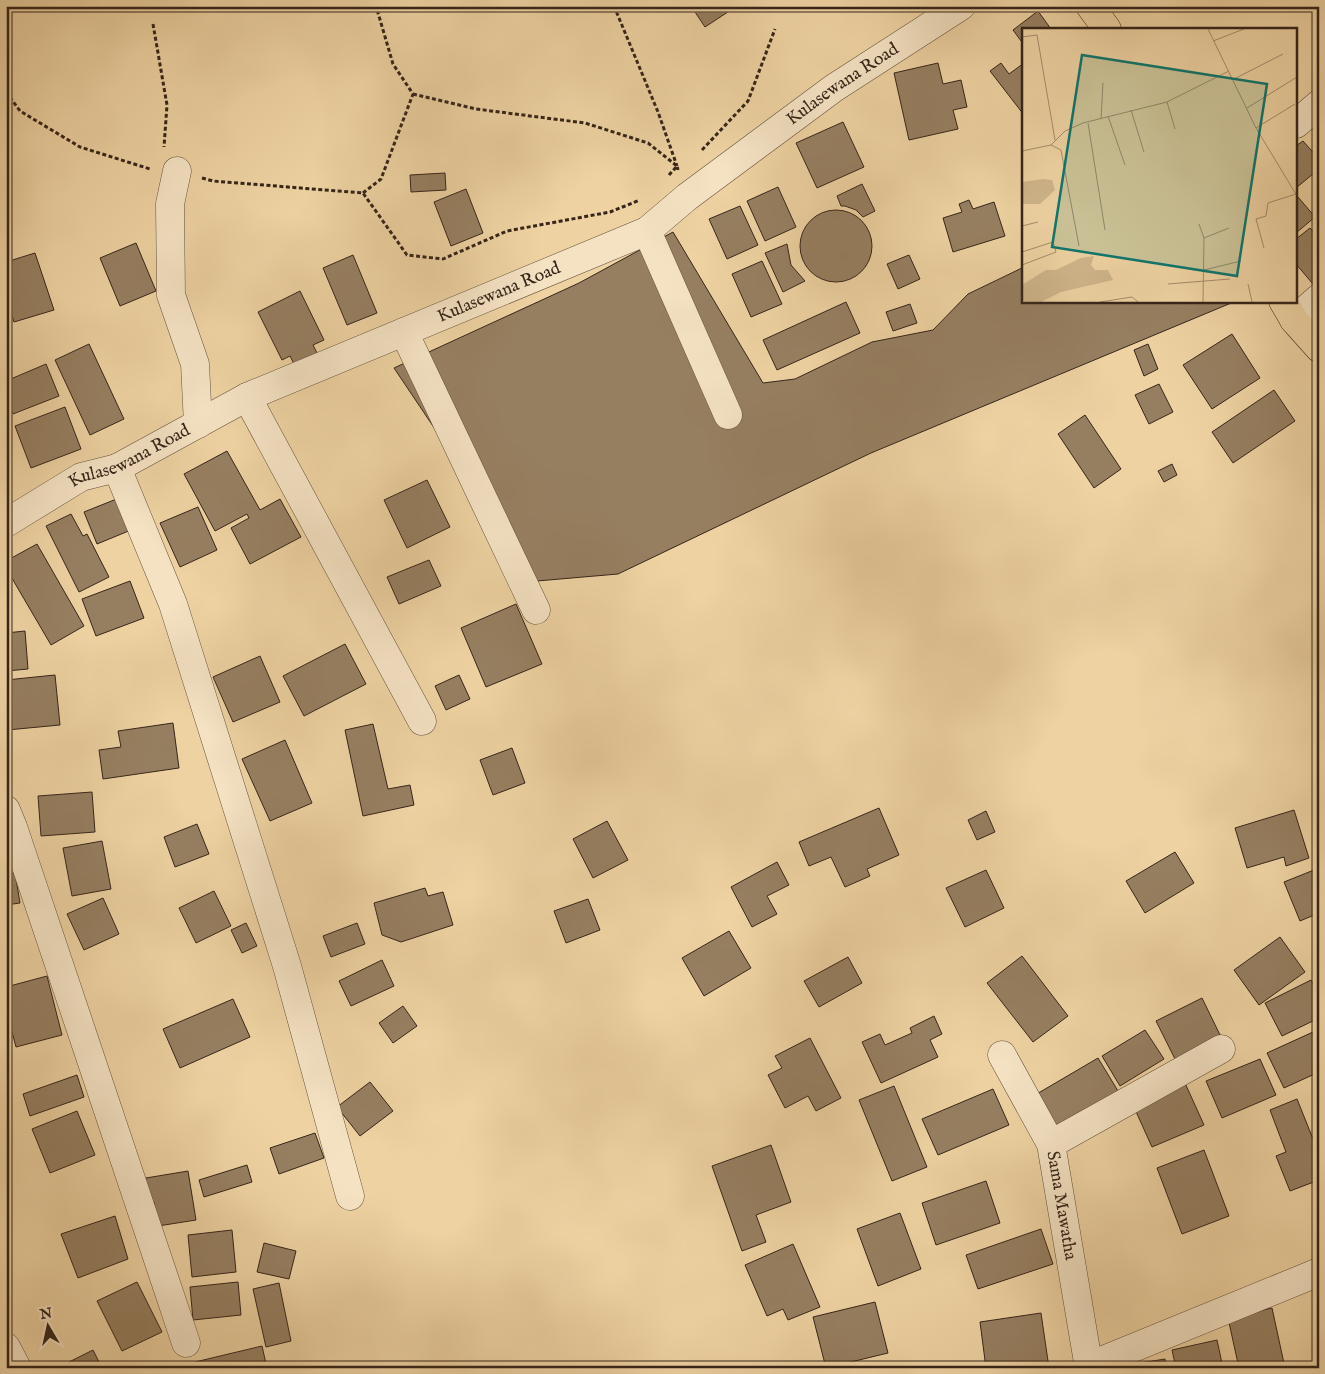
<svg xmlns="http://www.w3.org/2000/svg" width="1325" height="1374" font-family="'IM FELL English',serif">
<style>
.building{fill:#967f61;stroke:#36251a}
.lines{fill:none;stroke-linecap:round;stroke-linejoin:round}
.minor-casing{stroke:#64503c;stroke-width:29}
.major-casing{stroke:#36251a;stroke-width:29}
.path{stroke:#36251a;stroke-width:3;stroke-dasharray:4 2.5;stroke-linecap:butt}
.minor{stroke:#f4e2c3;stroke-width:28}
.major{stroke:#eed2a2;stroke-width:28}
.labels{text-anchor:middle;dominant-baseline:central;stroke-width:4.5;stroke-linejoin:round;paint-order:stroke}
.street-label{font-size:18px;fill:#36251a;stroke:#f4e2c3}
.inset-road{fill:none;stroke:#a48d6c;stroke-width:1}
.view{fill:#0f766e;fill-opacity:0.15;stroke:#0f766e;stroke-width:2.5}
.inset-edge{fill:none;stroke:#36251a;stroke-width:2.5}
</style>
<rect width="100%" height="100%" fill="#eed2a2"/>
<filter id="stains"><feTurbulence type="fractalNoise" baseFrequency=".004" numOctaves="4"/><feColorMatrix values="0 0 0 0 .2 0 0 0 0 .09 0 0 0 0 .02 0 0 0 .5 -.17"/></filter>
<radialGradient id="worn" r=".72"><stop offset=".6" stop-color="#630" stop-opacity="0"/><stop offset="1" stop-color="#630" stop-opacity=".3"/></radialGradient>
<!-- building -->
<g class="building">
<path d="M691,6H737L705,27Z"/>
<path d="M1038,11L1051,29H1024V45L1013,30Z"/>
<path d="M938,63L943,84L961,80L967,107L953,110L958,129L909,140L894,73Z"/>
<path d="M1001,63L1009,74L1024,63V115L990,71Z"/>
<path d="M843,122L864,167L817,188L796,143Z"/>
<path d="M1303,141L1319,159V169L1296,188V146Z"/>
<path d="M445,173L446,190L411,192L410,175Z"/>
<path d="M862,184L875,211L863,217L856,210L845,206H841L837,196Z"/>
<path d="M778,187L796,227L765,241L747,201Z"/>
<path d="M466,189L483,233L451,246L434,202Z"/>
<path d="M1298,197L1315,217L1296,233V198Z"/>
<path d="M969,200L973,209L994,202L1005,236L953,252L943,218L962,212L959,204Z"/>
<path d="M740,206L758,245L727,259L709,219Z"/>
<circle cx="836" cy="246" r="36"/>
<path d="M1310,228L1319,238L1318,290L1296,264V239Z"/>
<path d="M673,232L763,383L795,379L872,342L933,330L968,294L1024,267V301H1236L871,453L618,574L537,581L394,368L579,283Z"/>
<path d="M136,243L156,291L120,306L100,258Z"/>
<path d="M787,244L791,265L805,281L783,292L765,253Z"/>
<path d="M35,253L54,310L14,322L6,297V262Z"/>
<path d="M353,255L377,313L347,325L323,268Z"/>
<path d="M909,255L920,279L898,289L887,264Z"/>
<path d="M762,261L782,304L751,317L732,274Z"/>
<path d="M300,291L324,340L313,345L322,363L299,374L290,356L282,360L258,312Z"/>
<path d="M846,302L860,333L777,370L763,340Z"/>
<path d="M910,304L917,323L893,331L886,312Z"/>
<path d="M1232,334L1260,378L1212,409L1183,365Z"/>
<path d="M89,344L124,419L90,435L55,360Z"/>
<path d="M1148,344L1158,369L1144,376L1134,350Z"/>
<path d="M46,364L59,396L13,414L6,398V381Z"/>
<path d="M1159,384L1173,412L1149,424L1135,395Z"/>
<path d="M1274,390L1295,421L1233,463L1212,432Z"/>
<path d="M65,407L81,449L31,468L15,426Z"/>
<path d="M1085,415L1121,469L1094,488L1058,434Z"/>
<path d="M227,451L260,510L280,499L301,537L250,564L231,528L249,518L247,514L215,531L184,474Z"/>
<path d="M1172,464L1177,475L1164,482L1158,471Z"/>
<path d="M427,480L450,527L407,548L384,500Z"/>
<path d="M119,498L131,530L97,544L84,512Z"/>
<path d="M198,507L217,550L180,567L160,523Z"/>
<path d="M71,514L83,536L87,534L109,577L79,592L46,526Z"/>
<path d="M37,544L84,626L51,645L6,568V561Z"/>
<path d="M429,560L441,586L399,604L387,577Z"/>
<path d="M130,581L144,618L96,636L82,599Z"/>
<path d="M516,604L542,664L486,687L461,628Z"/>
<path d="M25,631L28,669L6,671V633Z"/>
<path d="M345,644L366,684L304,716L283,676Z"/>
<path d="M260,656L280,702L233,722L213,677Z"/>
<path d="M55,675L60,725L7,730L6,680Z"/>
<path d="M459,675L470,699L446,710L435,686Z"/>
<path d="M173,723L179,768L103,779L99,750L121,747L118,731Z"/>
<path d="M373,724L388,789L410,785L414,805L363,816L345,730Z"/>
<path d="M285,740L312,803L270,821L242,759Z"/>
<path d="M512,748L525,783L493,795L480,760Z"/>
<path d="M92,792L95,832L41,836L38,796Z"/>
<path d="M879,808L899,855L867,869L870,876L845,887L831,857L809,866L799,842Z"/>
<path d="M1294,810L1309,858L1286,866L1284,857L1247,868L1235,828Z"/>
<path d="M986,811L995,832L977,840L968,820Z"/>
<path d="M607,821L628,860L593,878L573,839Z"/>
<path d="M197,824L209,854L175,867L164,837Z"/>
<path d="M102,841L111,889L72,896L63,848Z"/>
<path d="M1175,852L1194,883L1145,913L1126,881Z"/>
<path d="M777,862L789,885L767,896L777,914L752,927L731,887Z"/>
<path d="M1319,868V913L1300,921L1284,882Z"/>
<path d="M986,870L1004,908L965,927L946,888Z"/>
<path d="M15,873L20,903L6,905V874Z"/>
<path d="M425,888L428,896L443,892L453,925L401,942L382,935L374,903Z"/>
<path d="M214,891L231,926L196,943L179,908Z"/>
<path d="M103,898L119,934L84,950L67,914Z"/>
<path d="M588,899L600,930L566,943L554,911Z"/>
<path d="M246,923L257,946L242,953L231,930Z"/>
<path d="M357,923L365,944L331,957L323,936Z"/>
<path d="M729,931L751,968L704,996L682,958Z"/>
<path d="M1280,937L1305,972L1259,1005L1234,970Z"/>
<path d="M6,939L11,966L6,967Z"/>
<path d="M1022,956L1068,1016L1033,1042L987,983Z"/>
<path d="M848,957L862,983L819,1007L804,981Z"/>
<path d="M382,960L394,986L351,1006L339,981Z"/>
<path d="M47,976L62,1035L16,1047L6,1009V987Z"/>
<path d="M1311,980L1319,995V1018L1282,1036L1265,1003Z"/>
<path d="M1202,998L1221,1037L1175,1059L1156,1021Z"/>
<path d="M233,999L250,1037L180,1068L163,1029Z"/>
<path d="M403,1006L417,1026L393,1043L379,1023Z"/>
<path d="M934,1016L942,1034L930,1040L938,1057L881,1083L862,1042L880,1034L885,1045L912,1033L910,1028Z"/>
<path d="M1145,1030L1164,1059L1120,1086L1102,1056Z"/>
<path d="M1313,1032L1319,1045V1072L1284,1088L1267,1053Z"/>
<path d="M810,1038L841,1098L816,1111L808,1096L785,1108L768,1075L782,1068L775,1056Z"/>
<path d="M1098,1058L1118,1091L1055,1129L1035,1095Z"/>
<path d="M1260,1059L1276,1095L1222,1118L1206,1081Z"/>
<path d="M77,1075L84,1097L30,1116L23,1094Z"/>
<path d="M370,1082L393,1111L360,1136L337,1107Z"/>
<path d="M1185,1083L1204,1125L1152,1147L1133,1105Z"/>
<path d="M894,1086L927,1167L892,1181L859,1100Z"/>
<path d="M993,1089L1009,1125L938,1155L922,1119Z"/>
<path d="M1297,1099L1319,1154V1180L1290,1191L1276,1156L1286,1152L1270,1110Z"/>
<path d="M77,1111L95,1155L50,1173L32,1129Z"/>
<path d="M315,1133L324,1158L279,1174L270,1148Z"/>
<path d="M771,1145L791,1202L756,1215L766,1242L742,1251L712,1166Z"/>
<path d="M1204,1150L1229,1216L1182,1234L1157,1168Z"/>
<path d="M247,1165L252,1182L204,1197L199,1180Z"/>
<path d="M188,1171L196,1220L158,1226L154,1202L144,1203L140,1179Z"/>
<path d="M986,1181L1000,1223L936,1245L922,1203Z"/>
<path d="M900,1213L921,1269L878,1286L857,1229Z"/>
<path d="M115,1216L128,1259L78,1278L61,1234Z"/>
<path d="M1041,1229L1053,1264L978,1289L966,1255Z"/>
<path d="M232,1230L236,1272L192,1277L188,1235Z"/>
<path d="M264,1243L296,1251L289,1279L257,1272Z"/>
<path d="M793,1244L820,1307L788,1320L783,1309L767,1316L745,1265Z"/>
<path d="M6,1269L12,1281L6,1284Z"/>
<path d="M137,1282L162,1332L122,1351L97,1301Z"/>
<path d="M238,1282L241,1315L193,1320L190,1287Z"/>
<path d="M279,1283L291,1341L266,1347L253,1289Z"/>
<path d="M875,1302L888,1353L826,1368L813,1317Z"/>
<path d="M1272,1308L1285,1368H1239L1228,1318Z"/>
<path d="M1041,1313L1049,1368H986L980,1322Z"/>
<path d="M1217,1340L1223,1368H1176L1172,1350Z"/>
<path d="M262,1346L267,1368H197L195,1362Z"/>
<path d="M93,1350L102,1368H67L65,1364Z"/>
<path d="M1165,1359L1166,1368H1115V1367Z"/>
</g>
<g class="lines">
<defs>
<g id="minor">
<path d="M1296,124L1319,104"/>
<path d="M177,171L170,204L171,295L195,364L198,424"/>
<path d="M647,231L728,415"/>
<path d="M1294,320L1319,298"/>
<path d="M404,332L536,610"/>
<path d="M247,397L422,721"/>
<path d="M117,468L173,604L287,966L350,1196"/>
<path id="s1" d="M6,523L81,477L117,468L247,397L647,231L687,197L834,88L961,6"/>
<path d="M6,810L13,827L186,1343"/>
<path id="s2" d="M1002,1055L1051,1144L1089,1368"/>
<path d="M1051,1144L1221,1049"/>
<path d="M6,1347L17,1368"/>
<path d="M1089,1366L1319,1272"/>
</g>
<g id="major">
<path d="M1090,6L1107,29"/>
<path d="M1283,301L1294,320L1319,348"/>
</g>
</defs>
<!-- minor casing -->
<use href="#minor" class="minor-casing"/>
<!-- major casing -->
<use href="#major" class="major-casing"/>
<!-- path -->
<g class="path">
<path d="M614,6L658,112L677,166"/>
<path d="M153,24L167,105L164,147"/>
<path d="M6,92L20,111L80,147L150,169"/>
<path d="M413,94L476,109L585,123L648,143L677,166"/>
<path d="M702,150L748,101L775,29"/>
<path d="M669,175L677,166L678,170"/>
<path d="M202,178L213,181L363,193L407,255L443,259L507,231L610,212L640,200"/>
<path d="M363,193L381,179L413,94L393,64L376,6"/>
</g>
<!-- minor -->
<use href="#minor" class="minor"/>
<!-- major -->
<use href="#major" class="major"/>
</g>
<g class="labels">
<!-- street labels -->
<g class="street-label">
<text stroke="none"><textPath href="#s1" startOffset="951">Kulasewana Road</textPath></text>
<text stroke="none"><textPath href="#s1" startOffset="546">Kulasewana Road</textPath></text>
<text stroke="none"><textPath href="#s1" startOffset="141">Kulasewana Road</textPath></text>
<text stroke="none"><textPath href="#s2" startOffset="164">Sama Mawatha</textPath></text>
</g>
</g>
<!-- overview -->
<g transform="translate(1022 28)">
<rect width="275" height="275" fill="#eed2a2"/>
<path d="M21,151L30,152L33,162L18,176H0V154ZM72,228L69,237L73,242H86L91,252L39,264L19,274H3L0,270V257L24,242H34L59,230Z" fill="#cfb58b"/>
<path class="inset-road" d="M186,1L234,100L275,168M0,9L15,7L33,112M191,13L222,1M212,51L261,26M145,74L153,101M225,80L275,49M109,82L122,124M86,88L103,137M79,91L81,55M66,95L83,202M234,100L273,76M29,117L39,122L57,218M0,123L29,117L43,103L61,95L145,74L207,43M177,196L182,210L181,274M0,198L16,194M182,210L207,200M242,220L234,191L244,188L246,175L274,166M0,224L31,214L34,224L0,237M182,242L219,233M146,256L208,251M226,256L230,274M78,274L110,269L116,274"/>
<path class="view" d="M60,27L245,56L215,248L30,219Z"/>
<rect width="275" height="275" class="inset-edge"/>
</g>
<!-- margin -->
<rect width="1325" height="1374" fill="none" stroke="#eed2a2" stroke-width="25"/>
<rect x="8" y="8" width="1310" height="1359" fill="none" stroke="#36251a" stroke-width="2.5"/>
<rect x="12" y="12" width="1300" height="1349" fill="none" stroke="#36251a"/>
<!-- north arrow -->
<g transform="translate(48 1326) rotate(351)" stroke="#f4e2c3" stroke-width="4" paint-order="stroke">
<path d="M0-4L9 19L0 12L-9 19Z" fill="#36251a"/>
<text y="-8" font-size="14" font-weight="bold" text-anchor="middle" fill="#36251a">N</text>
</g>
<rect width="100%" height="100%" filter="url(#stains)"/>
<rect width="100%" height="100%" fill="url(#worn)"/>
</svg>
